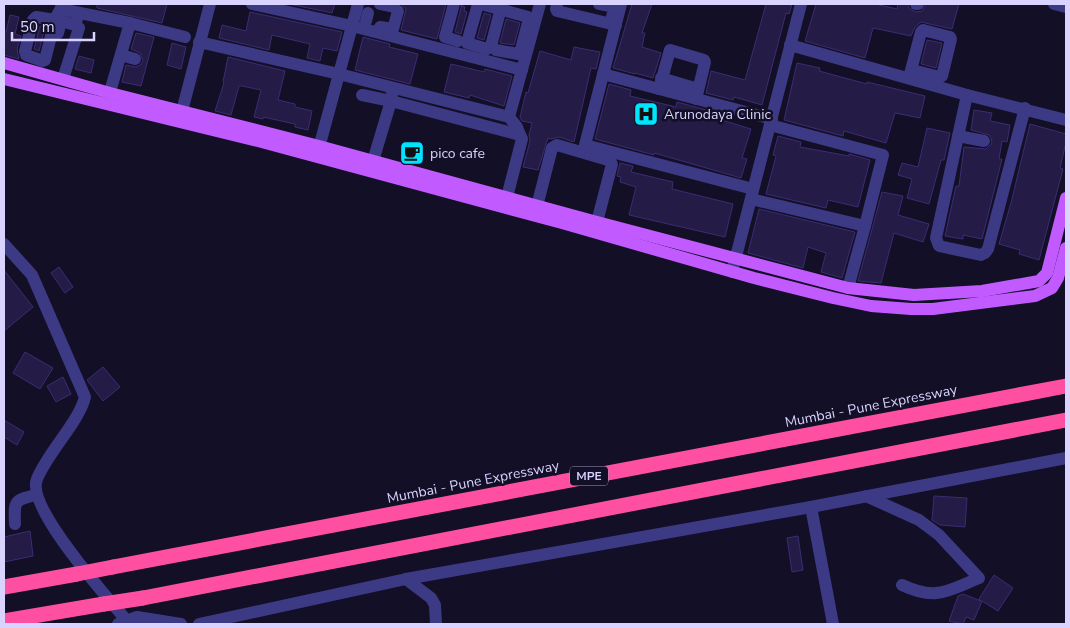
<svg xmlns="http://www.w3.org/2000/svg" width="1070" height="628" font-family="'Nunito Sans',sans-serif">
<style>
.building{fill:#241b47;stroke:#3b2d73}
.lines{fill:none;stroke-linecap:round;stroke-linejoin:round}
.minor{stroke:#3d3a85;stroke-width:12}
.major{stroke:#c25bff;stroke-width:12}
.highway{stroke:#ff4fa3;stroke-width:15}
.highway-bridge{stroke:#ff4fa3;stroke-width:15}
.labels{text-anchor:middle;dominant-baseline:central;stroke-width:5;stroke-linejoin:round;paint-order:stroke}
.shield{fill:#130f26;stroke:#9e99be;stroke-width:1}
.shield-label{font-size:12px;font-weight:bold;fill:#d9d4ff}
.poi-label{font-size:14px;fill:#d9d4ff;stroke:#130f26;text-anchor:start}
.street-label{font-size:14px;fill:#d9d4ff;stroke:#130f26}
</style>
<rect width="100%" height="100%" fill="#130f26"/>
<!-- building -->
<g class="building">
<path d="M97,4H167L162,23L97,8Z"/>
<path d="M289,4H335L332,13Z"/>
<path d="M401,4H446L437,39L401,30L406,9Z"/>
<path d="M462,4V6L465,7L464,11L467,12L461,34L455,32Z"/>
<path d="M632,4H652L642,33H645L642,47L661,53L653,78L635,73V74L613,68Z"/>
<path d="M766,4H792L789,14L786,13L762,105L734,97L733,100L706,93L711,71L745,80Z"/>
<path d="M816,4H879V5L897,9L898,4H908L909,8L916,12L922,11L926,4H959L952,29L921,22L915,27L911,36L873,28L865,58L805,41Z"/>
<path d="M250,12L342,32L337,51L323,48L320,61L307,58L310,44L272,35L269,50L219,38L222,25L246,31Z"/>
<path d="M484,13L491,15L484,40L477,38Z"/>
<path d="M10,15L19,17L15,34L21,36L17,49L19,59L4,55V32H6Z"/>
<path d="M506,19L520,23L514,45L500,43Z"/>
<path d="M40,26L45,27L39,51L34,49Z"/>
<path d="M136,33L154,37L141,86L122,82L126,65L136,67L140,65L143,61L140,53L131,49Z"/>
<path d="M363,37L390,44L389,47L418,54L410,84L355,70Z"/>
<path d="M927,40L942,43L936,68L921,64Z"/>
<path d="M172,43L186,47L181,69L167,65Z"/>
<path d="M574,47L600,52L596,69L591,68L574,142L559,137L551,139L548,138L538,170L523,167L530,141L529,135L532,123L522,121L520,117L526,92L528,93L540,51L571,60Z"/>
<path d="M79,56L94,60L91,73L75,69Z"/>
<path d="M228,57L285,71L278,100L295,104V107L312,111L308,130L295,127V124L263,117V119L254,117L261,90L242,86H239L231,115L215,111L224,83L223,82Z"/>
<path d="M797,63L820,68L819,71L867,84V82L925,96L920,118L895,113L886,143L844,131L843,136L784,120Z"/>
<path d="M451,64L484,72L485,69L512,76L504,106L470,95L469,98L444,92Z"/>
<path d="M609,84L631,90L630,96L676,107L677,102L710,111L709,116L751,129L742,158L747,159L741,178L654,153V155L595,139Z"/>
<path d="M974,110L992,113L990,121L1010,125L1007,142L1002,141L999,159H1002L982,239L963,235V239L945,236L956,186H959L964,147L986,149L992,143L991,138L989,135L971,130Z"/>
<path d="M1030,124L1066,134V142L1060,168L1063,169L1039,260L1019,254L1020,250L999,244L1011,203Z"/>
<path d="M927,128L950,133L944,160H941L929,204L907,198L912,179L898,175L902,163L918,167Z"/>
<path d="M778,136L801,142L800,147L849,156V154L870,160L858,207L828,200L826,208L766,194L776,156L773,155Z"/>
<path d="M620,163L633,166L631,172L673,182L672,189L733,204L725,237L629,215L636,187L620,182L621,177L617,176Z"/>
<path d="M882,192L903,196L898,215L929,224L923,242L894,233L881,283L858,281Z"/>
<path d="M759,209L855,232L842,278L821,272L826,253L808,247L803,268L748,253Z"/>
<path d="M59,267L73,287L65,293L51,273Z"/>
<path d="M4,270L33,307L4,331Z"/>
<path d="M25,352L53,368L40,389L13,373Z"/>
<path d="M103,367L120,387L103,401L87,380Z"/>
<path d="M63,377L71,394L56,402L47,386Z"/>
<path d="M4,420L24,432L17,445L4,437Z"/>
<path d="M934,496L967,498L965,527L940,525L932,520Z"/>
<path d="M30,531L33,556L4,562V537Z"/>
<path d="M798,536L803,570L792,572L787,538Z"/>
<path d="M994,575L1013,588L998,611L982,601L974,620L966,617L963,624L949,621L958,596L963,594L981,601L979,599Z"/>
</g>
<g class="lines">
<!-- minor -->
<g class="minor">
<path d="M62,4L61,8L65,10L130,23L107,102"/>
<path d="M252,4L352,26L522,70"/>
<path d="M380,4L394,7"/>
<path d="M454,4L445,37L458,41"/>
<path d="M478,4L467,43L487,49L491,46L502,4"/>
<path d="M481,4L528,17L529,19L520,53L518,54L496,50"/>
<path d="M557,4L556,9L557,11L616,25"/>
<path d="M599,4L613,7L614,9L611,21"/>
<path d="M621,4L585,145L753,189"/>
<path d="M916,4H918"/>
<path d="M1054,4L1066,7"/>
<path d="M55,20L36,17L33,20L25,51L26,55L43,61L45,60L55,20V19L61,8"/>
<path d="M366,21L368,13"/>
<path d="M130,23L185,37"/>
<path d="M380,27L393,29L398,11"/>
<path d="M58,33L61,21L75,25L79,13"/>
<path d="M199,42L339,74L509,117L517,127L520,135"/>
<path d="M790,45L967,95L1066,120"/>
<path d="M121,55L135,59"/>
<path d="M603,74L772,119"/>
<path d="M661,78L698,89"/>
<path d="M909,78L921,32L923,30L950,37L951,39L942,76L940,77L912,70"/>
<path d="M63,79L79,28L75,25"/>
<path d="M659,89L670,50L704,60L705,62L696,99"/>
<path d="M362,95L391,101L392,94"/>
<path d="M967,95L936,238L939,246L981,255L985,253L988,249L1025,108"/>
<path d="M182,111L210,4"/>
<path d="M509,117L540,4"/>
<path d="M958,136L984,141"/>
<path d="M317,155L358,4"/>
<path d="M373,161L391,101L520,135L522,139L507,197"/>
<path d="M751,199L865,226L883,155L770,125"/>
<path d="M537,206L552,148L557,145L608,160L612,164L597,222"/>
<path d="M4,244L32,275L85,397C79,422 48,452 37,479C25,507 108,598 127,621"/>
<path d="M732,272L801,4"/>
<path d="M848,288L865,226"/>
<path d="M866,496L919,520L939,535L979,578C947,591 936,601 902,585"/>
<path d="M811,507L833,624"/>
<path d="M15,524C14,501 14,500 36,495"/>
<path d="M406,579L431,598L435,605L436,624"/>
<path d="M118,624L137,617L181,624"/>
<path d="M199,624L406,579L811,507L1066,458"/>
</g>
<!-- major -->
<g class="major">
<path d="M4,63L110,93L319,146L597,222L848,288L914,295L982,291L1039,281L1047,273L1066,198"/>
<path d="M4,79L258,141L562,223L754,278L833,298L871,306L911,309H933L1035,296L1052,288L1058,278L1066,248"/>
</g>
<!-- highway -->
<g class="highway">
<path d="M113,567L1066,386"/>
<path d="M4,587L77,574"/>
<path d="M143,598L1066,420"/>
<path d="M4,621L104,604"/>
</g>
<!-- highway-bridge -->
<g class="highway-bridge">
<path d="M77,574L113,567"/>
<path d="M104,604L143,598"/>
</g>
</g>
<!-- icons -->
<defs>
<symbol id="hospital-square" viewBox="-11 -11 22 22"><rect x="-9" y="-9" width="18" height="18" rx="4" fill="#00e5ff" stroke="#130f26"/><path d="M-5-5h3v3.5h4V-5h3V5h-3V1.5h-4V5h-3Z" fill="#111"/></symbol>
<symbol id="cafe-square" viewBox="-11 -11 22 22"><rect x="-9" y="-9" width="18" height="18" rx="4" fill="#00e5ff" stroke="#130f26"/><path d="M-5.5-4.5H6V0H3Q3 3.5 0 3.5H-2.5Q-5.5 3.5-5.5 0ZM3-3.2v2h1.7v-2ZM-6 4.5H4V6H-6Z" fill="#111"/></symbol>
</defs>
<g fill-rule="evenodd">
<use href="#hospital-square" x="632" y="100" width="28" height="28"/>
<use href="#cafe-square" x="398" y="139" width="28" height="28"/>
</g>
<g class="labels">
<!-- shield labels -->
<rect class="shield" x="570" y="466.5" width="38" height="19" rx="4"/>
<g class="shield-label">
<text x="589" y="476">MPE</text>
</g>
<!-- poi labels -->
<g class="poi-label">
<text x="664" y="114">Arunodaya Clinic</text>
<text x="430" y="153">pico cafe</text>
</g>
<!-- street labels -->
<g class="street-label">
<text transform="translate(871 406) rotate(-11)">Mumbai - Pune Expressway</text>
<text transform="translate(473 482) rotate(-11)">Mumbai - Pune Expressway</text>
</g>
</g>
<!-- border -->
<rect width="1070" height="628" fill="none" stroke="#d9d4ff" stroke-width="10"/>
<!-- scale -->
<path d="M12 32v8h82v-8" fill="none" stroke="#d9d4ff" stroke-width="2.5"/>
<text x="20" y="32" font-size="15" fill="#d9d4ff" stroke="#130f26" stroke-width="4" paint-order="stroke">50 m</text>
</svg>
